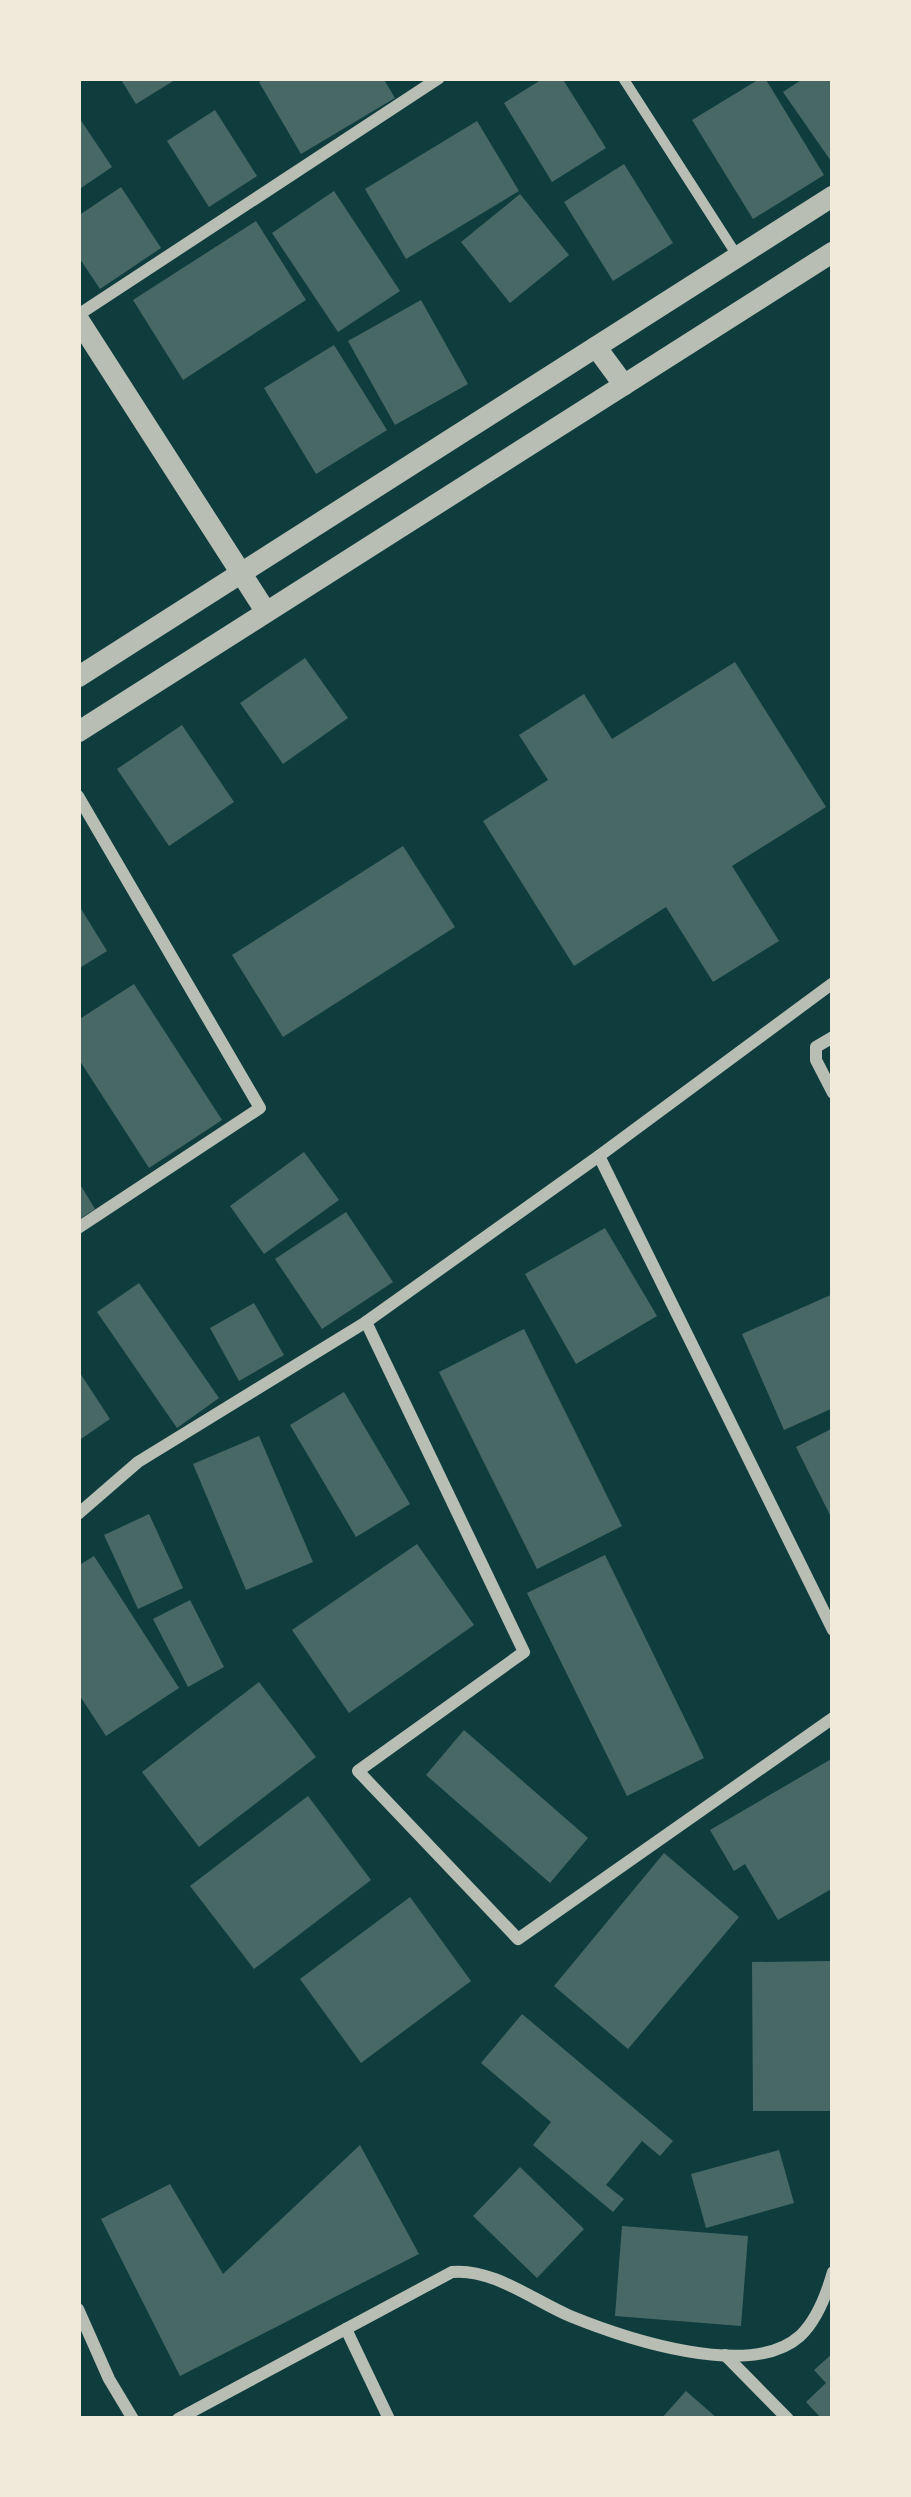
<svg xmlns="http://www.w3.org/2000/svg" width="911" height="2497" font-family="Cabin,sans-serif">
<style>
.building{fill:#486865}
.lines{fill:none;stroke-linecap:round;stroke-linejoin:round}
.pedestrian{stroke:#b8beb3;stroke-width:10}
.minor{stroke:#b8beb3;stroke-width:12}
.tertiary{stroke:#b8beb3;stroke-width:21}
</style>
<rect width="100%" height="100%" fill="#0f3d3e"/>
<!-- building -->
<g class="building">
<path d="M120,78H178L136,104Z"/>
<path d="M267,78H383L395,98L301,154L259,82Z"/>
<path d="M544,78H562L606,148L552,182L504,103Z"/>
<path d="M761,78H765L824,175L753,219L692,120Z"/>
<path d="M804,78H833V164L783,92Z"/>
<path d="M215,110L257,176L209,207L167,141Z"/>
<path d="M78,116L112,167L78,190Z"/>
<path d="M477,121L519,191L406,259L365,189Z"/>
<path d="M624,164L673,243L613,281L564,202Z"/>
<path d="M121,187L161,248L100,289L78,256V216Z"/>
<path d="M334,191L400,291L338,332L272,233Z"/>
<path d="M520,194L569,255L510,303L461,242Z"/>
<path d="M256,221L306,300L183,380L133,300Z"/>
<path d="M421,300L468,384L395,425L348,341Z"/>
<path d="M334,345L387,430L316,474L264,388Z"/>
<path d="M305,658L348,718L283,764L240,703Z"/>
<path d="M735,662L826,807L732,866L779,941L713,982L666,907L574,966L483,821L548,780L519,735L584,694L612,739Z"/>
<path d="M182,725L234,802L169,846L117,769Z"/>
<path d="M403,846L455,927L283,1037L232,955Z"/>
<path d="M78,904L107,951L78,969Z"/>
<path d="M134,984L222,1120L149,1168L78,1058V1020Z"/>
<path d="M304,1152L339,1200L264,1254L230,1206Z"/>
<path d="M78,1181L95,1209L78,1220Z"/>
<path d="M346,1212L393,1282L322,1329L275,1259Z"/>
<path d="M605,1228L657,1316L576,1364L525,1274Z"/>
<path d="M139,1283L219,1398L177,1428L97,1312Z"/>
<path d="M833,1294V1408L784,1430L742,1334Z"/>
<path d="M254,1303L284,1355L239,1381L210,1328Z"/>
<path d="M524,1329L622,1526L537,1569L439,1372Z"/>
<path d="M78,1370L110,1419L78,1441Z"/>
<path d="M344,1392L410,1504L356,1537L290,1425Z"/>
<path d="M833,1428V1521L796,1447Z"/>
<path d="M259,1436L313,1562L246,1590L193,1464Z"/>
<path d="M149,1514L183,1588L138,1609L104,1535Z"/>
<path d="M417,1544L474,1625L349,1713L292,1630Z"/>
<path d="M605,1555L704,1758L627,1796L527,1593Z"/>
<path d="M94,1556L179,1688L106,1736L78,1693V1566Z"/>
<path d="M190,1600L224,1667L188,1687L153,1619Z"/>
<path d="M259,1682L316,1757L199,1847L142,1772Z"/>
<path d="M464,1730L588,1838L550,1883L426,1775Z"/>
<path d="M833,1758V1888L778,1920L745,1864L734,1871L710,1830Z"/>
<path d="M308,1796L371,1880L254,1969L190,1886Z"/>
<path d="M664,1853L739,1917L628,2049L554,1986Z"/>
<path d="M410,1897L471,1981L361,2063L300,1979Z"/>
<path d="M833,1961V2111H753L752,1962Z"/>
<path d="M522,2014L673,2141L660,2156L642,2141L606,2185L624,2199L613,2212L533,2145L551,2122L481,2063Z"/>
<path d="M360,2145L419,2254L180,2376L101,2219L170,2184L223,2274Z"/>
<path d="M779,2150L794,2203L706,2228L691,2174Z"/>
<path d="M520,2167L584,2229L537,2278L473,2216Z"/>
<path d="M622,2226L748,2236L741,2326L615,2316Z"/>
<path d="M833,2353V2419H822L806,2402L826,2383L814,2370Z"/>
<path d="M686,2391L718,2419H661Z"/>
</g>
<g class="lines">
<!-- pedestrian -->
<path class="pedestrian" d="M623,78L738,257"/>
<!-- minor -->
<g class="minor">
<path d="M78,315L439,78"/>
<path d="M78,796L260,1108L78,1228"/>
<path d="M833,1037L816,1047V1060L833,1093"/>
<path d="M599,1156L833,1630"/>
<path d="M366,1322L524,1652L358,1771L518,1939L833,1718"/>
<path d="M78,1514L138,1462L366,1322L599,1156L833,983"/>
<path d="M78,2309L109,2379L133,2419"/>
<path d="M346,2329L389,2419"/>
<path d="M725,2355L788,2419"/>
<path d="M178,2419L452,2272C492,2268 533,2300 570,2316C624,2338 750,2381 800,2336C817,2320 827,2293 833,2272"/>
</g>
<!-- tertiary -->
<g class="tertiary">
<path d="M78,319L266,612"/>
<path d="M596,347L624,385"/>
<path d="M78,677L833,196"/>
<path d="M78,732L833,252"/>
</g>
</g>
<!-- border -->
<rect width="911" height="2497" fill="none" stroke="#f1e9da" stroke-width="162"/>
</svg>
